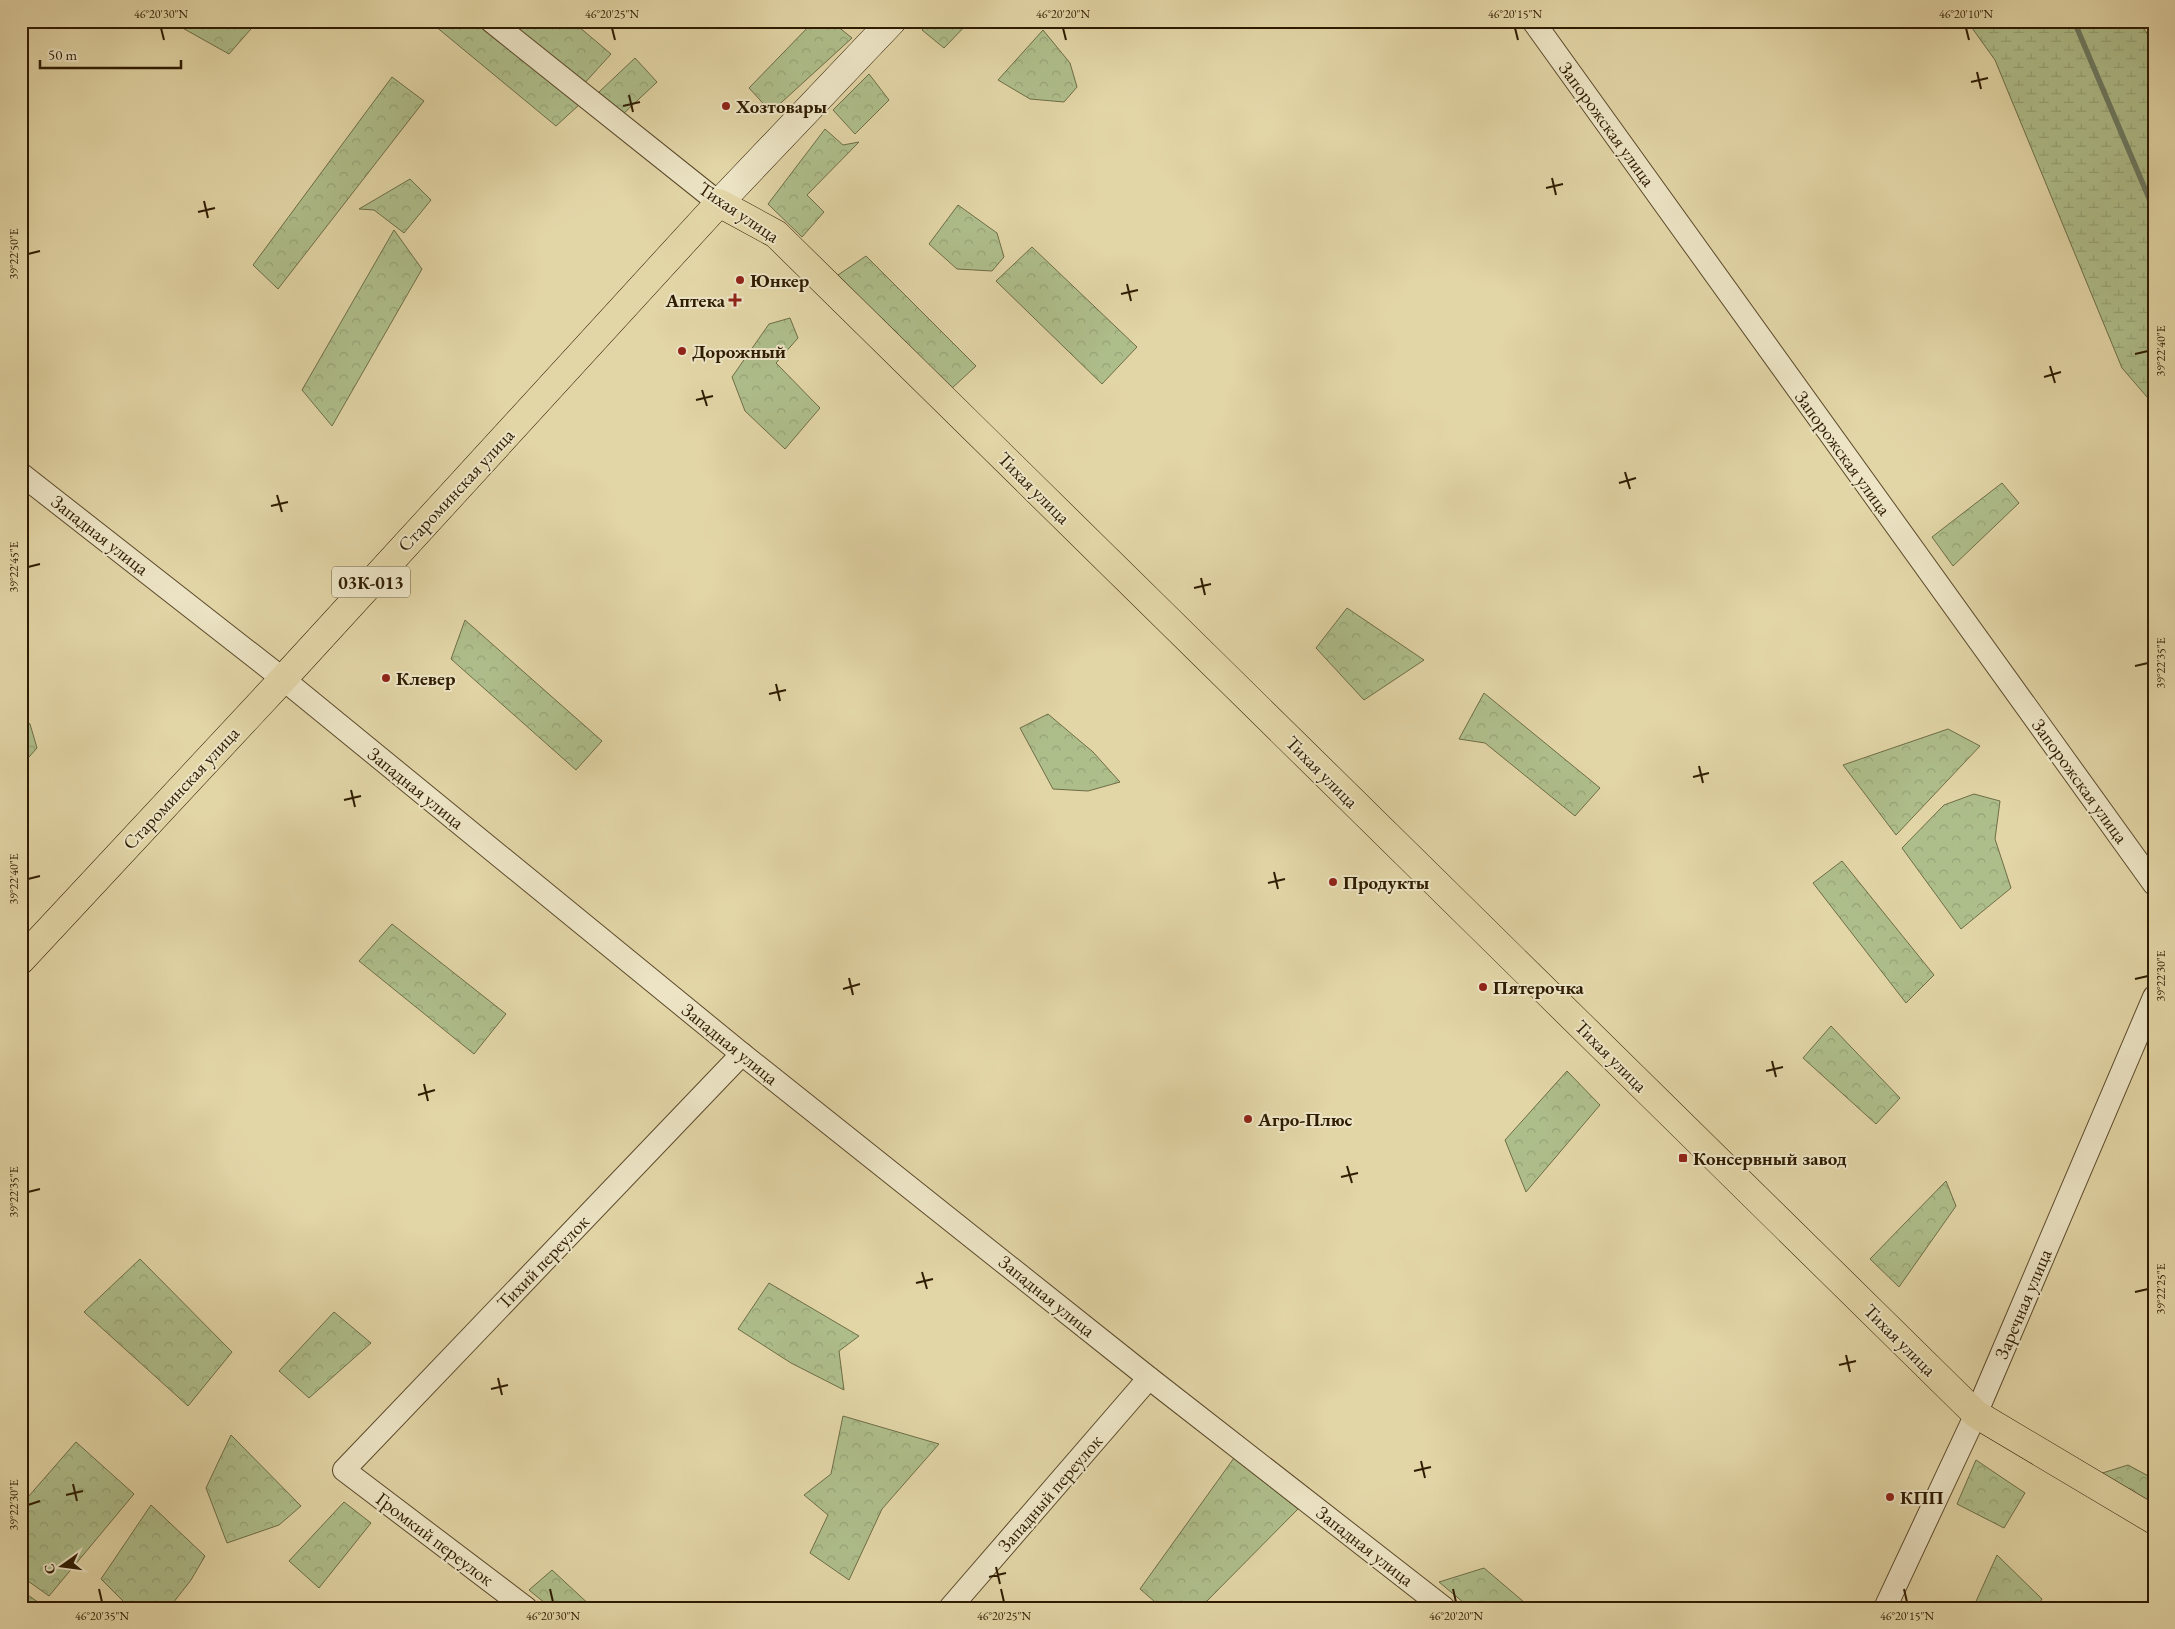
<svg xmlns="http://www.w3.org/2000/svg" width="2175" height="1629" font-family="'EB Garamond',serif">
<style>
.forest{fill:url(#forest-crowns);stroke:#6e6d46}
.wetland{fill:url(#wetland-marsh);stroke:#6e6d46}
.lines{fill:none;stroke-linecap:round;stroke-linejoin:round}
.stream{stroke:#6c7a63;stroke-width:5.5}
.street-casing{stroke:#5c4a2b;stroke-width:24}
.secondary-casing{stroke:#2f1c02;stroke-width:29}
.primary-casing{stroke:#2f1c02;stroke-width:29}
.street{stroke:#ece4c5;stroke-width:22}
.secondary{stroke:#ece4c5;stroke-width:28}
.primary{stroke:#e2d5a6;stroke-width:28}
.ticks{fill:none;stroke:#2f1c02;stroke-width:2}
.poi-dot{fill:#8f2418;stroke:#ece4c5;stroke-width:2}
.labels{text-anchor:middle;dominant-baseline:central;stroke-width:4;stroke-linejoin:round;paint-order:stroke}
.shield{fill:#ece4c5;stroke:#68583c;stroke-width:1}
.shield-label{font-size:18px;font-weight:bold;fill:#2f1c02}
.poi-label{font-size:19px;font-weight:bold;fill:#2f1c02;stroke:#ece4c5;text-anchor:start}
.street-label{font-size:19px;fill:#2f1c02;stroke:#ece4c5}
.neatline{fill:none;stroke:#2f1c02;stroke-width:2}
.ticks-label{font-size:12px;text-anchor:middle;fill:#2f1c02}
</style>
<defs>
<pattern id="forest-crowns" width="20" height="18" patternUnits="userSpaceOnUse" patternTransform="scale(1.25)"><rect width="20" height="18" fill="#aebe8b"/><path d="M2 6a3 3 0 1 1 6 0M12 15a3 3 0 1 1 6 0" fill="none" stroke="#96a376"/></pattern>
<pattern id="wetland-marsh" width="20" height="14" patternUnits="userSpaceOnUse" patternTransform="scale(1.25)"><rect width="20" height="14" fill="#aebe8b"/><path d="M1 5h8M5 5V1M11 12h8M15 12V8" fill="none" stroke="#96a376"/></pattern>
</defs>
<rect width="100%" height="100%" fill="#e2d5a6"/>
<filter id="stains"><feTurbulence type="fractalNoise" baseFrequency=".004" numOctaves="4"/><feColorMatrix values="0 0 0 0 .2 0 0 0 0 .09 0 0 0 0 .02 0 0 0 .5 -.17"/></filter>
<radialGradient id="worn" r=".72"><stop offset=".6" stop-color="#630" stop-opacity="0"/><stop offset="1" stop-color="#630" stop-opacity=".3"/></radialGradient>
<!-- forest -->
<g class="forest">
<path d="M170,21H258L229,54Z"/>
<path d="M429,21H478L580,104L556,126Z"/>
<path d="M506,21H572L611,54L582,86Z"/>
<path d="M814,21H831L852,38L771,112L749,88Z"/>
<path d="M930,21H970L944,48L922,30Z"/>
<path d="M1043,30L1070,63L1077,87L1064,102L1030,99L998,80Z"/>
<path d="M635,58L657,82L621,116L599,92Z"/>
<path d="M869,74L889,100L855,134L833,110Z"/>
<path d="M392,77L424,101L278,289L253,265Z"/>
<path d="M825,129L843,145L859,142L807,195L824,212L802,237L768,204Z"/>
<path d="M410,179L431,200L404,233L374,210L359,209Z"/>
<path d="M958,205L997,233L1004,257L992,271L957,269L929,244Z"/>
<path d="M394,230L422,269L332,426L302,390Z"/>
<path d="M1032,247L1137,347L1102,384L996,281Z"/>
<path d="M866,256L976,366L950,390L838,275Z"/>
<path d="M790,318L798,338L776,363L820,408L785,449L745,411L732,377L769,324Z"/>
<path d="M2002,483L2019,503L1953,566L1932,537Z"/>
<path d="M1347,608L1424,660L1364,700L1316,648Z"/>
<path d="M465,620L602,741L576,770L451,659Z"/>
<path d="M1484,693L1600,788L1575,816L1485,743L1459,739Z"/>
<path d="M1048,714L1093,752L1120,782L1088,791L1053,789L1020,728Z"/>
<path d="M21,718L30,724L37,748L21,766Z"/>
<path d="M1948,729L1980,746L1896,835L1843,765Z"/>
<path d="M1974,794L2000,801L1995,839L2011,888L1961,929L1902,848L1944,805Z"/>
<path d="M1842,861L1934,975L1906,1003L1813,883Z"/>
<path d="M392,924L506,1014L474,1054L359,961Z"/>
<path d="M1831,1026L1900,1098L1876,1124L1803,1058Z"/>
<path d="M1567,1071L1600,1105L1526,1192L1505,1140Z"/>
<path d="M1946,1181L1956,1206L1899,1287L1870,1259Z"/>
<path d="M140,1259L232,1352L188,1406L84,1312Z"/>
<path d="M769,1283L859,1336L839,1351L844,1390L791,1363L738,1329Z"/>
<path d="M334,1312L371,1343L309,1398L279,1371Z"/>
<path d="M843,1416L939,1444L882,1509L849,1580L810,1553L828,1515L804,1495L831,1474Z"/>
<path d="M231,1435L301,1506L279,1525L227,1543L206,1488Z"/>
<path d="M76,1442L134,1494L49,1596L21,1576V1505Z"/>
<path d="M1234,1458L1298,1509L1200,1608H1162L1140,1589Z"/>
<path d="M1976,1460L2025,1493L2004,1528L1957,1504Z"/>
<path d="M2128,1465L2154,1479V1510L2093,1476Z"/>
<path d="M344,1502L371,1523L319,1588L289,1561Z"/>
<path d="M151,1505L205,1556L191,1580L169,1608H130L101,1579Z"/>
<path d="M1997,1555L2042,1599L2037,1608H1973Z"/>
<path d="M1484,1568L1531,1608H1470L1439,1582Z"/>
<path d="M552,1570L593,1608H551L529,1590Z"/>
</g>
<!-- wetland -->
<g class="wetland">
<path d="M1967,21H2139L2154,44V405L2122,368L1995,60Z"/>
<path d="M21,1590L46,1608H21Z"/>
</g>
<g class="lines">
<!-- stream -->
<path class="stream" d="M2074,21L2154,210"/>
<defs>
<g id="street">
<path d="M491,21L719,203"/>
<path d="M1533,21L2154,884"/>
<path d="M21,474L283,679L742,1054L1149,1378L1444,1608"/>
<path d="M526,1608L344,1470L742,1054"/>
<path d="M950,1608L1149,1378"/>
<path d="M1885,1608L1976,1414L2154,997"/>
</g>
<path id="secondary" d="M719,203L892,21"/>
<path id="primary" d="M21,960L283,679L719,203L776,234L1976,1414L2154,1520"/>
</defs>
<!-- street casing -->
<use href="#street" class="street-casing"/>
<!-- secondary casing -->
<use href="#secondary" class="secondary-casing"/>
<!-- primary casing -->
<use href="#primary" class="primary-casing"/>
<!-- street -->
<use href="#street" class="street"/>
<!-- secondary -->
<use href="#secondary" class="secondary"/>
<!-- primary -->
<use href="#primary" class="primary"/>
</g>
<!-- ticks -->
<path class="ticks" d="M161,28L164,40M612,28L615,40M1063,28L1066,40M1515,28L1518,40M1966,28L1969,40M1977,72L1981,89M1971,82L1988,78M629,95L633,112M623,106L640,102M1552,178L1556,195M1546,188L1563,184M204,201L208,218M198,212L215,208M28,254L40,251M1127,284L1131,301M1121,294L1138,290M2135,354L2148,351M2050,366L2055,383M2044,377L2061,372M702,390L707,406M696,400L713,396M1625,472L1630,489M1619,483L1636,478M277,495L282,512M271,506L288,502M28,567L40,564M1201,578L1205,595M1194,588L1211,584M2135,666L2148,663M776,684L780,701M769,694L786,690M1699,766L1703,783M1693,777L1709,773M351,790L355,807M344,800L361,796M1274,872L1278,889M28,879L40,876M1268,883L1285,879M849,978L853,995M2135,979L2148,976M843,989L860,984M1772,1061L1776,1077M1766,1071L1783,1067M424,1084L428,1101M418,1095L435,1090M1347,1166L1352,1183M1341,1177L1358,1173M28,1192L40,1189M922,1272L927,1289M916,1283L933,1279M2135,1292L2148,1289M1846,1355L1850,1372M1839,1365L1856,1361M498,1378L502,1395M491,1389L508,1385M1421,1461L1425,1478M1414,1471L1431,1467M73,1484L77,1501M66,1495L83,1491M28,1505L40,1501M996,1567L1000,1584M989,1577L1006,1573M99,1589L102,1602M550,1589L553,1602M1001,1589L1004,1602M1453,1589L1456,1602M1904,1589L1907,1602"/>
<!-- markers -->
<g class="poi-dot">
<circle cx="726" cy="106" r="5"/>
<circle cx="740" cy="280" r="5"/>
<path d="M732.5 292.5h5v5h5v5h-5v5h-5v-5h-5v-5h5z"/>
<circle cx="682" cy="351" r="5"/>
<circle cx="386" cy="678" r="5"/>
<circle cx="1333" cy="882" r="5"/>
<circle cx="1483" cy="987" r="5"/>
<circle cx="1248" cy="1119" r="5"/>
<rect x="1678" y="1153" width="10" height="10" rx="2.5"/>
<circle cx="1890" cy="1497" r="5"/>
</g>
<g class="labels">
<!-- shield labels -->
<rect class="shield" x="332" y="566.5" width="78" height="31" rx="4"/>
<g class="shield-label">
<text x="371" y="582">03К-013</text>
</g>
<!-- poi labels -->
<g class="poi-label">
<text x="736" y="106">Хозтовары</text>
<text x="750" y="280">Юнкер</text>
<text x="725" y="300" text-anchor="end">Аптека</text>
<text x="692" y="351">Дорожный</text>
<text x="396" y="678">Клевер</text>
<text x="1343" y="882">Продукты</text>
<text x="1493" y="987">Пятерочка</text>
<text x="1258" y="1119">Агро-Плюс</text>
<text x="1693" y="1158">Консервный завод</text>
<text x="1900" y="1497">КПП</text>
</g>
<!-- street labels -->
<g class="street-label">
<text transform="translate(1607 124) rotate(54)">Запорожская улица</text>
<text transform="translate(739 212) rotate(34)">Тихая улица</text>
<text transform="translate(1843 453) rotate(54)">Запорожская улица</text>
<text transform="translate(1034 488) rotate(45)">Тихая улица</text>
<text transform="translate(456 490) rotate(-47)">Староминская улица</text>
<text transform="translate(100 535) rotate(38)">Западная улица</text>
<text transform="translate(1322 772) rotate(45)">Тихая улица</text>
<text transform="translate(2080 781) rotate(54)">Запорожская улица</text>
<text transform="translate(181 788) rotate(-47)">Староминская улица</text>
<text transform="translate(416 788) rotate(39)">Западная улица</text>
<text transform="translate(730 1044) rotate(39)">Западная улица</text>
<text transform="translate(1611 1056) rotate(45)">Тихая улица</text>
<text transform="translate(543 1262) rotate(-46)">Тихий переулок</text>
<text transform="translate(1047 1296) rotate(39)">Западная улица</text>
<text transform="translate(2023 1304) rotate(-67)">Заречная улица</text>
<text transform="translate(1900 1340) rotate(45)">Тихая улица</text>
<text transform="translate(1050 1493) rotate(-49)">Западный переулок</text>
<text transform="translate(435 1539) rotate(37)">Громкий переулок</text>
<text transform="translate(1365 1546) rotate(38)">Западная улица</text>
</g>
</g>
<!-- margin -->
<rect width="2175" height="1629" fill="none" stroke="#e2d5a6" stroke-width="55"/>
<!-- north arrow -->
<g transform="translate(62 1566) rotate(256)" stroke="#ece4c5" stroke-width="4" paint-order="stroke">
<path d="M0-4L9 19L0 12L-9 19Z" fill="#2f1c02"/>
<text y="-8" font-size="14" font-weight="bold" text-anchor="middle" fill="#2f1c02">С</text>
</g>
<!-- scale -->
<path d="M40 60v8h141v-8" fill="none" stroke="#2f1c02" stroke-width="2.5"/>
<text x="48" y="60" font-size="15" fill="#2f1c02" stroke="#ece4c5" stroke-width="4" paint-order="stroke">50 m</text>
<rect x="28" y="28" width="2120" height="1574" class="neatline"/>
<g class="ticks-label">
<text x="161" y="18">46°20'30"N</text>
<text x="612" y="18">46°20'25"N</text>
<text x="1063" y="18">46°20'20"N</text>
<text x="1515" y="18">46°20'15"N</text>
<text x="1966" y="18">46°20'10"N</text>
<text transform="translate(14 254) rotate(-90)" y="4">39°22'50"E</text>
<text transform="translate(2161 351) rotate(-90)" y="4">39°22'40"E</text>
<text transform="translate(14 567) rotate(-90)" y="4">39°22'45"E</text>
<text transform="translate(2161 663) rotate(-90)" y="4">39°22'35"E</text>
<text transform="translate(14 879) rotate(-90)" y="4">39°22'40"E</text>
<text transform="translate(2161 976) rotate(-90)" y="4">39°22'30"E</text>
<text transform="translate(14 1192) rotate(-90)" y="4">39°22'35"E</text>
<text transform="translate(2161 1289) rotate(-90)" y="4">39°22'25"E</text>
<text transform="translate(14 1505) rotate(-90)" y="4">39°22'30"E</text>
<text x="102" y="1620">46°20'35"N</text>
<text x="553" y="1620">46°20'30"N</text>
<text x="1004" y="1620">46°20'25"N</text>
<text x="1456" y="1620">46°20'20"N</text>
<text x="1907" y="1620">46°20'15"N</text>
</g>
<rect width="100%" height="100%" filter="url(#stains)"/>
<rect width="100%" height="100%" fill="url(#worn)"/>
</svg>
